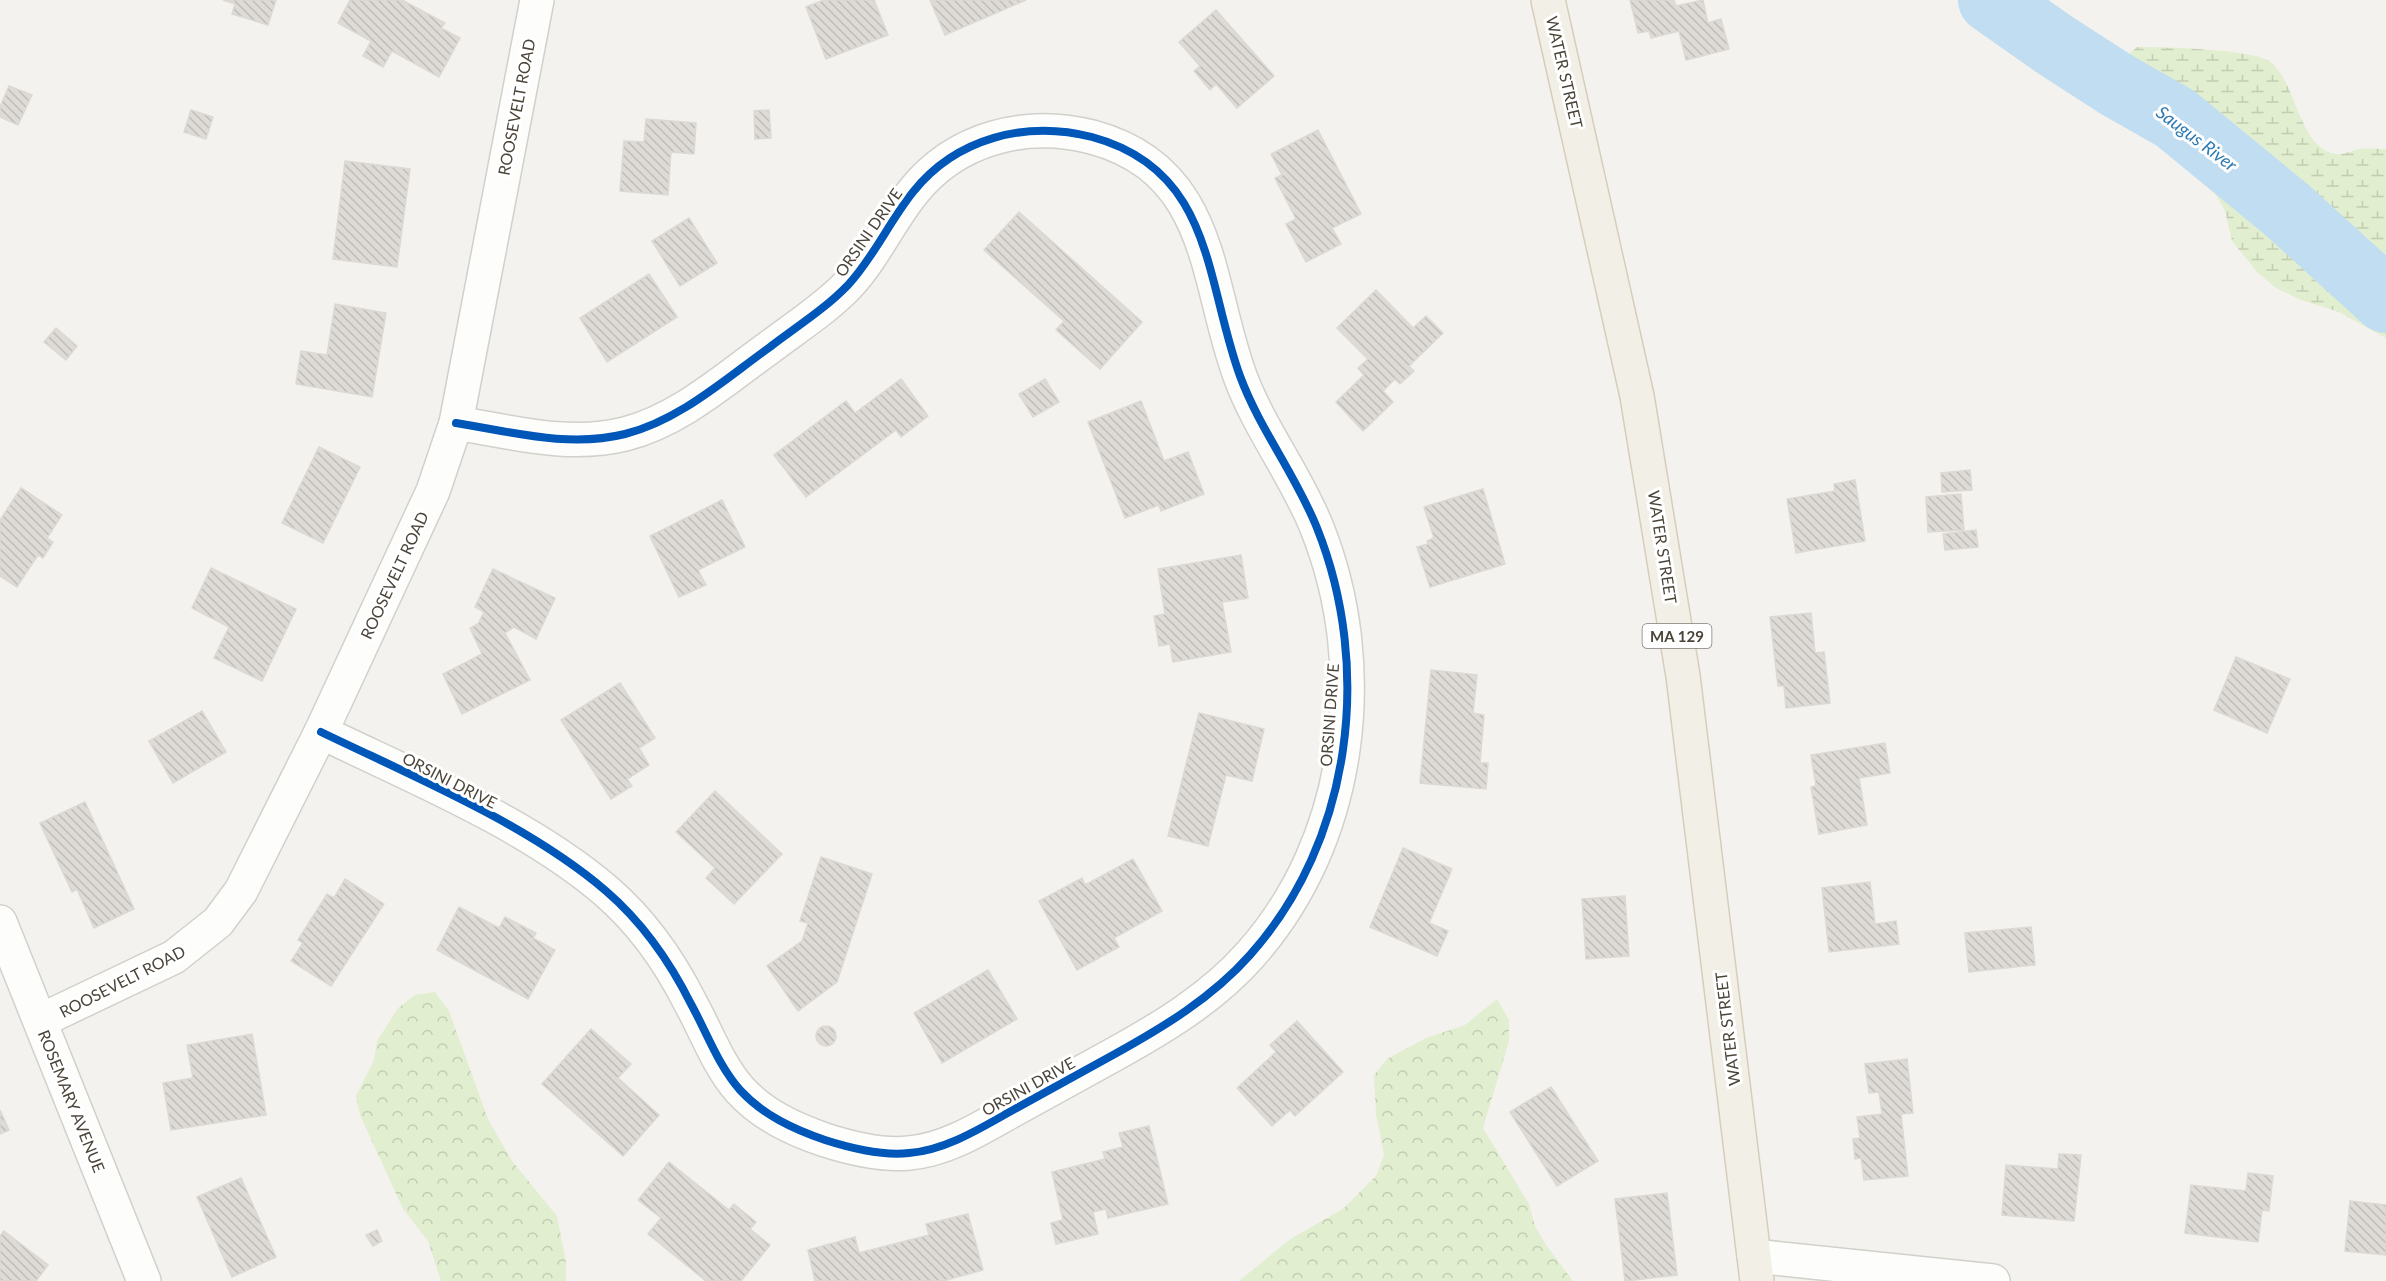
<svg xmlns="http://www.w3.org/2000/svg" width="2386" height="1281" font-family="Lato,sans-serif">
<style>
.forest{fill:url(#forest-crowns)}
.wetland{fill:url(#wetland-marsh)}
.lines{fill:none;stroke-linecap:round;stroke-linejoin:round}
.river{stroke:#c0ddf1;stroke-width:66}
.building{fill:url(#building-back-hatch);stroke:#dcd9d4;stroke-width:1.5}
.minor-casing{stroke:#d2d0cb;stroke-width:36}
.major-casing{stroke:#d6cebb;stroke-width:36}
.minor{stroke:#fdfdfc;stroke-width:33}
.major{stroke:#f2efe6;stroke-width:33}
.cycleway-casing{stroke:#fff;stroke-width:11}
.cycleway{stroke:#0057b8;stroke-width:8}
.labels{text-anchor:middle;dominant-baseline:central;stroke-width:6;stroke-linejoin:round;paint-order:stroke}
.shield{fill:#fff;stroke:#817c74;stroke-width:1.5}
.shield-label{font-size:15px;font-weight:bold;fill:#4b4439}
.street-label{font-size:16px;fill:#4b4439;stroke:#fff}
.water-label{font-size:18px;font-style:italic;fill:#2e7ab2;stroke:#fff}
</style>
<defs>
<pattern id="forest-crowns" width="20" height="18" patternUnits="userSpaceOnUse" patternTransform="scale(1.5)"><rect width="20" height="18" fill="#e1eecf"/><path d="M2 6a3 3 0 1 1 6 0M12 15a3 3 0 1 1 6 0" fill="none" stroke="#c3cdb2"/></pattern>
<pattern id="wetland-marsh" width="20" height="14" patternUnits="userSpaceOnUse" patternTransform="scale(1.5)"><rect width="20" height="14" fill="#e1eecf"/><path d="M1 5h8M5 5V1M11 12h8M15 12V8" fill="none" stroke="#c3cdb2"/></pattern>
<pattern id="building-back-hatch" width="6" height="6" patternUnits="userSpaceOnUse" patternTransform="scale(1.5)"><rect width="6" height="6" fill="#dedbd6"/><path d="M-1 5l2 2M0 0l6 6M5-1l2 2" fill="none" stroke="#c0bdb8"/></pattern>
</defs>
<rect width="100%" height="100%" fill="#f4f2ee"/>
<!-- forest -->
<g class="forest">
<path d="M435,992L449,1011L488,1119L512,1161L557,1216L566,1262V1281H441L428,1241L403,1209L360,1115L356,1096L374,1060L377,1041L398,1008L415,995Z"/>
<path d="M1497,999L1509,1020V1041L1483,1128L1529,1204L1535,1226L1546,1245L1573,1281H1239L1289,1240L1344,1208L1376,1176L1384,1155L1376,1114L1374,1075L1387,1059L1426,1038L1465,1025Z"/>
</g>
<!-- wetland -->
<path class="wetland" d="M2137,47C2162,47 2251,49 2269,61C2297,80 2298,149 2336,154C2343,155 2351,151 2359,149C2367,148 2377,149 2386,149V338L2339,312L2301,300L2276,288L2258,273L2232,241L2225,211L2194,155L2172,128L2153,93L2129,63V54Z"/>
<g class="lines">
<!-- river -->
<path class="river" d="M1991,0L2055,45L2117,85L2175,118L2287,210L2386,300"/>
</g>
<!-- building -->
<g class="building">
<path d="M223,0H276L268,25L232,14L235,4Z"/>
<path d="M350,0H402L445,23L441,28L460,38L439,77L392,51L383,67L363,56L371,41L338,23Z"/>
<path d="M824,0H874L888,35L826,59L806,7Z"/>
<path d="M930,0H1026L945,35Z"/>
<path d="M1630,0H1674L1676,6L1703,0L1708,23L1721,19L1729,49L1686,60L1679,31L1651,38L1649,31L1638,33Z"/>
<path d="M1216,10L1274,76L1237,108L1216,84L1210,90L1194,71L1200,66L1179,42Z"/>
<path d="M9,86L32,95L18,125L0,117V107Z"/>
<path d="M191,110L213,117L206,139L184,132Z"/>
<path d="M769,110L771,138L755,139L754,111Z"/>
<path d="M646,119L696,123L694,154L671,152L668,195L620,191L624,141L644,142Z"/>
<path d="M1318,130L1361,214L1332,228L1341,244L1306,262L1286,224L1296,219L1275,178L1282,175L1271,154Z"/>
<path d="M345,161L410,169L397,267L333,259Z"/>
<path d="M1019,212L1142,322L1100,369L1056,330L1064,321L984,250Z"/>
<path d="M689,218L717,263L680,286L652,241Z"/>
<path d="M649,274L677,317L607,362L580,318Z"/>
<path d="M1376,290L1413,328L1426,316L1443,333L1409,366L1414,371L1400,384L1395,379L1383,391L1393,402L1363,431L1336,402L1364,375L1358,368L1368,359L1337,328Z"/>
<path d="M335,304L386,313L372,397L296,384L301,351L327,355Z"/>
<path d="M56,328L77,346L66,360L44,342Z"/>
<path d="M901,379L928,416L901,437L896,430L806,497L774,455L846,401L855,413Z"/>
<path d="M1045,379L1059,402L1033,417L1019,394Z"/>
<path d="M1141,401L1164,461L1188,452L1204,494L1161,511L1159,505L1125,518L1088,422Z"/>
<path d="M319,447L360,467L323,543L282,523Z"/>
<path d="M1970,470L1972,490L1942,492L1941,473Z"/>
<path d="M1855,480L1865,541L1796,553L1787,499L1835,491L1834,484Z"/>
<path d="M21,488L62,515L47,538L53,542L43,558L38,555L17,587L0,576V520Z"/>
<path d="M1483,489L1505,564L1430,587L1417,547L1428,544L1427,541L1434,538L1424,507Z"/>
<path d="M1961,494L1964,530L1928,532L1926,497Z"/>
<path d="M722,500L745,547L698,570L706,585L679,597L650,536Z"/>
<path d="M1976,530L1978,547L1945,550L1943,534Z"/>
<path d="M1241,555L1248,598L1222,602L1231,652L1173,662L1170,644L1159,646L1154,616L1165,614L1158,569Z"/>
<path d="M211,568L296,609L262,681L214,658L229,627L192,608Z"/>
<path d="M493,569L555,598L536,639L514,627L505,633L530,680L462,714L443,674L482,654L470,628L478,624L484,612L475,607Z"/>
<path d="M1811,613L1815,653L1824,652L1830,703L1786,708L1784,686H1778L1770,617Z"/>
<path d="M2236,657L2290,679L2267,733L2214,710Z"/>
<path d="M1431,670L1477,675L1473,713L1484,715L1480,763H1488L1486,789L1420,783Z"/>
<path d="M620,683L655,738L639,748L649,765L627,779L632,786L611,799L561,720Z"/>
<path d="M202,711L226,752L173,783L149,741Z"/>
<path d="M1199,713L1264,729L1252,781L1226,775L1208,846L1168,836Z"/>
<path d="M1885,743L1890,773L1859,778L1867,825L1819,834L1811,787L1816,786L1811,755Z"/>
<path d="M715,791L782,854L734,904L706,878L715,868L676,832Z"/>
<path d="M85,802L134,909L94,928L77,889L72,892L40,823Z"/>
<path d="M1403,848L1452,869L1429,923L1448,931L1437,956L1370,927Z"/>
<path d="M821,857L872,874L837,982L798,1011L767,966L802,941L808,923L800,921Z"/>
<path d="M1133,859L1162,911L1114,938L1119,947L1077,970L1039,901L1082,878L1085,885Z"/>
<path d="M345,879L384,904L331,986L291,961L303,943L298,940L327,894L334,898Z"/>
<path d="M1870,882L1875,924L1896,921L1899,944L1829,952L1822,888Z"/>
<path d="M1625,896L1629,956L1586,959L1582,899Z"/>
<path d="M459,907L499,928L505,917L536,933L533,938L555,950L528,999L437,950Z"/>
<path d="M2031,927L2035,965L1969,972L1965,933Z"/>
<path d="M988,970L1017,1019L942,1063L914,1013Z"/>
<path d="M1297,1021L1343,1072L1295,1116L1290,1110L1272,1126L1237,1088L1276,1052L1270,1045Z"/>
<circle cx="826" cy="1036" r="10"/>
<path d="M591,1029L631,1064L618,1078L659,1115L623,1156L542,1084Z"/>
<path d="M252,1034L266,1115L171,1130L163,1083L193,1078L187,1045Z"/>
<path d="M1907,1059L1913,1113L1901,1114L1908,1176L1864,1180L1861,1158L1855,1159L1853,1139L1860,1138L1857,1117L1882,1114L1879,1092L1869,1093L1865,1064Z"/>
<path d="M1551,1087L1598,1161L1557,1186L1510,1112Z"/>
<path d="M0,1110L9,1130L0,1134Z"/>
<path d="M1149,1126L1168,1204L1108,1218L1106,1209L1093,1212L1098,1234L1056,1244L1051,1223L1063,1220L1052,1172L1105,1159L1103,1152L1123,1147L1119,1133Z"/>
<path d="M2059,1154L2081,1155L2074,1221L2002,1215L2006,1165L2058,1169Z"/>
<path d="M669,1162L729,1210L734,1204L756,1222L750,1229L770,1245L741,1281H706L648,1234L661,1218L638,1200Z"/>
<path d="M2248,1173L2273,1176L2269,1211L2262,1210L2258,1242L2185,1233L2191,1185L2246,1191Z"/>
<path d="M241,1178L276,1257L232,1277L197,1197Z"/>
<path d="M1667,1193L1677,1275L1625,1281L1615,1199Z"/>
<path d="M2350,1201L2386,1205V1255L2345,1251Z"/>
<path d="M968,1214L983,1270L943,1281H815L808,1250L855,1237L859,1253L929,1235L926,1224Z"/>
<path d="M377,1230L382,1241L373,1246L366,1235Z"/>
<path d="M4,1231L48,1265L36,1281H0V1236Z"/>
</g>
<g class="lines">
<defs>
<g id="minor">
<path d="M321,732C414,777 528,824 606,891C642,922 670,962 691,1004C707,1033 718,1065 740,1090C763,1115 793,1129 825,1140C850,1148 882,1156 909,1153C946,1150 981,1128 1013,1110C1046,1092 1079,1074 1113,1055C1162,1028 1212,998 1250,955C1352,841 1373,668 1317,528C1296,475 1260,430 1240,376C1205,281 1214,170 1092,137C1026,120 956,138 913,192C889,222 874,257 848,285C825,309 796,327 770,347C725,379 680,420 625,434C569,448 512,432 456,423"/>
<path d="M0,922L144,1281"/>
<path d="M40,1021L174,957L218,922L241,891L321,732L433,491L456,423L537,0"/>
<path d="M1754,1256L1993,1281"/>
</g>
<path id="major" d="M1548,0L1637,396L1683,676L1757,1281"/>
</defs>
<!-- minor casing -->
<use href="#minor" class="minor-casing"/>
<!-- major casing -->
<use href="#major" class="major-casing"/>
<!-- minor -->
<use href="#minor" class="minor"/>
<!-- major -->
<use href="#major" class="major"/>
<defs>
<path id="cycleway" d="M321,732C414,777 528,824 606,891C642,922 670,962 691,1004C707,1033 718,1065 740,1090C763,1115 793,1129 825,1140C850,1148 882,1156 909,1153C946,1150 981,1128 1013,1110C1046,1092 1079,1074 1113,1055C1162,1028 1212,998 1250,955C1352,841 1373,668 1317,528C1296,475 1260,430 1240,376C1205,281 1214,170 1092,137C1026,120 956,138 913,192C889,222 874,257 848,285C825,309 796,327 770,347C725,379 680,420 625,434C569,448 512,432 456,423"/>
</defs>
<!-- cycleway casing -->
<use href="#cycleway" class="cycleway-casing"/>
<!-- cycleway -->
<use href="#cycleway" class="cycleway"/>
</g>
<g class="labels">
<!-- shield labels -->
<rect class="shield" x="1642.5" y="624" width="69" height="24" rx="4.5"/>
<g class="shield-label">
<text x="1677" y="636">MA 129</text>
</g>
<!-- street labels -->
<g class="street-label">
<text transform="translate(1565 72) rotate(77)">WATER STREET</text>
<text transform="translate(516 107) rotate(-79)">ROOSEVELT ROAD</text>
<text transform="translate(868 232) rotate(-55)">ORSINI DRIVE</text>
<text transform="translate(1663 547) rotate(81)">WATER STREET</text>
<text transform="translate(394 575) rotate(-65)">ROOSEVELT ROAD</text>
<text transform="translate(1329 715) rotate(-86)">ORSINI DRIVE</text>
<text transform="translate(450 780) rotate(27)">ORSINI DRIVE</text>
<text transform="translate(122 981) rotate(-27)">ROOSEVELT ROAD</text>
<text transform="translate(1727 1029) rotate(-97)">WATER STREET</text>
<text transform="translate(1028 1086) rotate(-29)">ORSINI DRIVE</text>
<text transform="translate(72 1101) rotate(68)">ROSEMARY AVENUE</text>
</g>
<!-- water labels -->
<g class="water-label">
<text transform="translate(2197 138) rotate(37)">Saugus River</text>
</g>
</g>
</svg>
